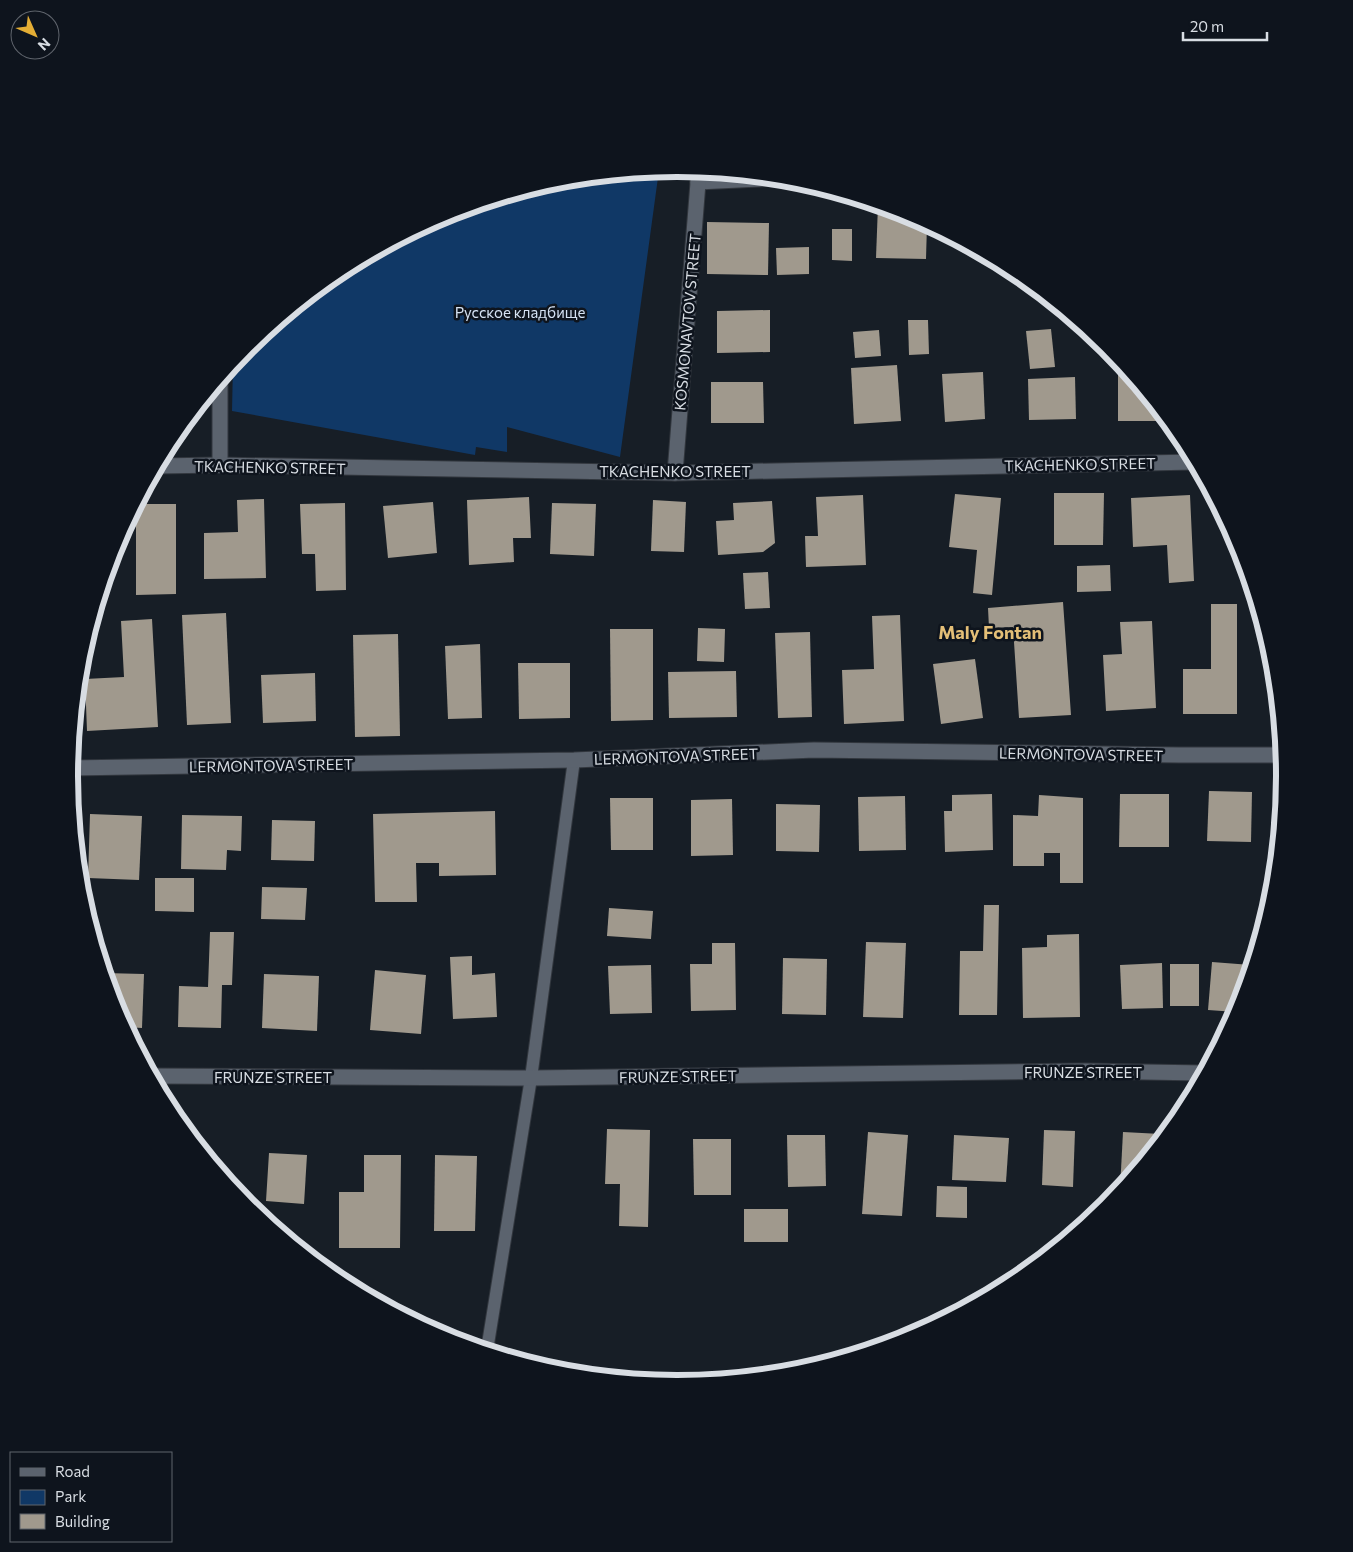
<svg xmlns="http://www.w3.org/2000/svg" width="1353" height="1552" font-family="Commissioner,sans-serif">
<style>
.green{fill:#103866}
.building{fill:#a0998d}
.lines{fill:none;stroke-linecap:round;stroke-linejoin:round}
.service-casing{stroke:#32373e;stroke-width:14}
.minor-casing{stroke:#32373e;stroke-width:17}
.service{stroke:#5b636e;stroke-width:12}
.minor{stroke:#5b636e;stroke-width:15}
.labels{text-anchor:middle;dominant-baseline:central;stroke-width:5;stroke-linejoin:round;paint-order:stroke}
.park-label{font-size:15px;fill:#d5e2f3;stroke:#0e141d}
.street-label{font-size:15px;fill:#d8dde3;stroke:#0e141d}
.quarter-label{font-size:18px;font-weight:bold;fill:#e4bf77;stroke:#0e141d}
.rim{fill:none;stroke:#d8dde3;stroke-width:6}
</style>
<rect width="100%" height="100%" fill="#171e26"/>
<!-- green -->
<path class="green" d="M659,170L620,457L507,427V452L476,447L475,455L232,411L233,364L247,346L339,271L444,214L558,180Z"/>
<!-- building -->
<g class="building">
<path d="M878,205L909,215L927,224L926,259L876,258Z"/>
<path d="M707,222L769,223L768,275L707,274Z"/>
<path d="M832,229H852V261L832,260Z"/>
<path d="M964,244L978,251L964,252Z"/>
<path d="M809,247V274L777,275L776,248Z"/>
<path d="M770,310V352L717,353V311Z"/>
<path d="M908,320H928L929,354L909,355Z"/>
<path d="M1051,329L1055,367L1030,369L1026,331Z"/>
<path d="M879,330L881,356L855,358L853,332Z"/>
<path d="M897,365L901,421L854,424L851,368Z"/>
<path d="M1118,368H1124L1159,410V421H1118Z"/>
<path d="M983,372L985,419L945,422L942,374Z"/>
<path d="M1075,377L1076,419L1029,420L1028,379Z"/>
<path d="M711,382H763L764,423H711Z"/>
<path d="M1054,493H1104L1103,545H1054Z"/>
<path d="M955,494L1001,498L992,595L973,593L977,550L949,547Z"/>
<path d="M863,495L866,565L806,567L805,536H818L816,497Z"/>
<path d="M1190,495L1194,581L1169,583L1167,545L1133,547L1131,498Z"/>
<path d="M529,497L531,538H513L514,562L469,565L467,500Z"/>
<path d="M264,499L266,578L204,579V533L238,532L237,500Z"/>
<path d="M653,500L686,502L684,552L651,551Z"/>
<path d="M772,501L775,543L763,552L718,555L716,521L734,520L733,503Z"/>
<path d="M433,502L437,553L388,558L383,506Z"/>
<path d="M345,503L346,590L316,591L315,554H302L300,504Z"/>
<path d="M552,503L596,504L594,556L550,554Z"/>
<path d="M136,504H176V594L136,595Z"/>
<path d="M1230,528L1238,544V545H1230Z"/>
<path d="M1110,565L1111,591L1077,592V566Z"/>
<path d="M768,572L770,608L745,609L743,573Z"/>
<path d="M1063,602L1071,715L1019,718L1013,627L989,628L988,608Z"/>
<path d="M1211,604H1237V714H1183V669H1211Z"/>
<path d="M226,613L231,723L187,725L182,615Z"/>
<path d="M900,615L904,721L844,724L842,670L874,669L872,616Z"/>
<path d="M152,619L158,727L87,731L85,679L124,677L121,621Z"/>
<path d="M1152,621L1156,708L1106,711L1103,655L1122,654L1120,622Z"/>
<path d="M698,628L725,629L724,662L697,661Z"/>
<path d="M610,629H653V720L611,721Z"/>
<path d="M810,632L812,717L778,718L775,633Z"/>
<path d="M398,634L400,736L355,737L353,635Z"/>
<path d="M480,644L482,718L448,719L445,646Z"/>
<path d="M975,659L983,718L941,724L933,664Z"/>
<path d="M518,663H570V718L519,719Z"/>
<path d="M736,671L737,717L669,718L668,672Z"/>
<path d="M315,673L316,721L263,723L261,675Z"/>
<path d="M1209,791L1252,792L1251,842L1207,841Z"/>
<path d="M992,794L993,850L945,852L944,811H952V795Z"/>
<path d="M1120,794H1169V847H1119Z"/>
<path d="M1039,795L1083,798V883H1060V853H1044V866H1013V815L1038,816Z"/>
<path d="M905,796L906,850L859,851L858,797Z"/>
<path d="M610,798H653V850H611Z"/>
<path d="M732,799L733,855L691,856V800Z"/>
<path d="M776,804L820,805L819,852L776,851Z"/>
<path d="M495,811L496,875L439,876V863H416L417,902H375L373,814Z"/>
<path d="M90,814L142,816L139,880L88,878Z"/>
<path d="M182,815L242,816L241,851L227,850L226,870L181,869Z"/>
<path d="M272,820L315,821L314,861L271,860Z"/>
<path d="M155,878H194V912L155,911Z"/>
<path d="M262,887L307,888L305,920L261,919Z"/>
<path d="M984,905H999L997,1015H959L960,951H983Z"/>
<path d="M609,908L653,911L651,939L607,936Z"/>
<path d="M210,932H234L232,985H222L221,1028L178,1027L179,986L208,987Z"/>
<path d="M1079,934L1080,1017L1023,1018L1022,948L1047,947V935Z"/>
<path d="M866,942L906,943L903,1018L863,1017Z"/>
<path d="M712,943H735L736,1010L691,1011L690,964H712Z"/>
<path d="M472,956V975L495,973L497,1017L453,1019L450,957Z"/>
<path d="M783,958L827,959L826,1015L782,1014Z"/>
<path d="M1212,962L1251,965L1236,1012L1208,1010Z"/>
<path d="M1162,963L1163,1008L1122,1009L1120,965Z"/>
<rect x="1170" y="964" width="29" height="42"/>
<path d="M651,965L652,1013L610,1014L608,966Z"/>
<path d="M375,970L426,975L421,1034L370,1030Z"/>
<path d="M104,973L144,974L142,1028L125,1027L115,1008Z"/>
<path d="M264,974L319,976L317,1031L262,1028Z"/>
<path d="M607,1129L650,1130L648,1227L619,1226L620,1184H605Z"/>
<path d="M1044,1130L1075,1131L1073,1187L1042,1185Z"/>
<path d="M868,1132L908,1135L902,1216L862,1214Z"/>
<path d="M1123,1132L1161,1134L1160,1140L1120,1189Z"/>
<path d="M787,1135H825L826,1186L788,1187Z"/>
<path d="M954,1135L1009,1138L1006,1182L952,1180Z"/>
<path d="M693,1139H731V1195H694Z"/>
<path d="M269,1153L307,1155L304,1204L266,1201Z"/>
<path d="M205,1155H214L213,1165L209,1159Z"/>
<path d="M364,1155H401L400,1248H339V1192H364Z"/>
<path d="M435,1155L477,1156L475,1231H434Z"/>
<path d="M937,1186L967,1187V1218L936,1217Z"/>
<rect x="744" y="1209" width="44" height="33"/>
</g>
<g class="lines">
<defs>
<path id="service" d="M487,1350L531,1078L574,760"/>
<g id="minor">
<path d="M698,182L777,178"/>
<path d="M220,465V378"/>
<path d="M156,466L220,465L675,473L1194,462"/>
<path d="M675,473L699,170"/>
<path d="M70,768L574,760L814,750L1179,755H1282"/>
<path d="M151,1076L531,1078L1085,1071L1204,1073"/>
</g>
</defs>
<!-- service casing -->
<use href="#service" class="service-casing"/>
<!-- minor casing -->
<use href="#minor" class="minor-casing"/>
<!-- service -->
<use href="#service" class="service"/>
<!-- minor -->
<use href="#minor" class="minor"/>
</g>
<g class="labels">
<!-- park labels -->
<g class="park-label">
<text x="520" y="312">Русское кладбище</text>
</g>
<!-- street labels -->
<g class="street-label">
<text transform="translate(687 322) rotate(-85)">KOSMONAVTOV STREET</text>
<text transform="translate(1080 464) rotate(-1)">TKACHENKO STREET</text>
<text transform="translate(270 467) rotate(1)">TKACHENKO STREET</text>
<text x="675" y="471">TKACHENKO STREET</text>
<text transform="translate(1081 754) rotate(1)">LERMONTOVA STREET</text>
<text transform="translate(676 756) rotate(-2)">LERMONTOVA STREET</text>
<text transform="translate(271 765) rotate(-1)">LERMONTOVA STREET</text>
<text x="1083" y="1072">FRUNZE STREET</text>
<text transform="translate(678 1076) rotate(-1)">FRUNZE STREET</text>
<text x="273" y="1077">FRUNZE STREET</text>
</g>
<!-- quarter labels -->
<g class="quarter-label">
<text x="990" y="632">Maly Fontan</text>
</g>
</g>
<!-- crop -->
<path d="M0 0H1353V1552H0ZM78 776a599 599 0 1 1 1198 0a599 599 0 1 1-1198 0Z" fill="#0e141d" fill-rule="evenodd"/>
<path class="rim" d="M78 776a599 599 0 1 1 1198 0a599 599 0 1 1-1198 0Z"/>
<!-- legend -->
<rect x="10" y="1452" width="162" height="90" fill="#0e141d" stroke="#5f646c"/>
<rect x="20" y="1468" width="25" height="8" fill="#5b636e" stroke="#5f646c"/>
<text x="55" y="1477" font-size="15" fill="#d8dde3">Road</text>
<rect x="20" y="1490" width="25" height="15" fill="#103866" stroke="#5f646c"/>
<text x="55" y="1502" font-size="15" fill="#d8dde3">Park</text>
<rect x="20" y="1514" width="25" height="15" fill="#a0998d" stroke="#5f646c"/>
<text x="55" y="1527" font-size="15" fill="#d8dde3">Building</text>
<!-- north arrow -->
<g transform="translate(35 35) rotate(135)"><circle r="24" fill="#0e141d" stroke="#5f646c"/>
<path d="M0-4L9 19L0 12L-9 19Z" fill="#e4ae35"/>
<text y="-8" font-size="14" font-weight="bold" text-anchor="middle" fill="#d8dde3">N</text>
</g>
<!-- scale -->
<path d="M1183 32v8h84v-8" fill="none" stroke="#d8dde3" stroke-width="2.5"/>
<text x="1190" y="32" font-size="15" fill="#d8dde3" stroke="#0e141d" stroke-width="4" paint-order="stroke">20 m</text>
</svg>
